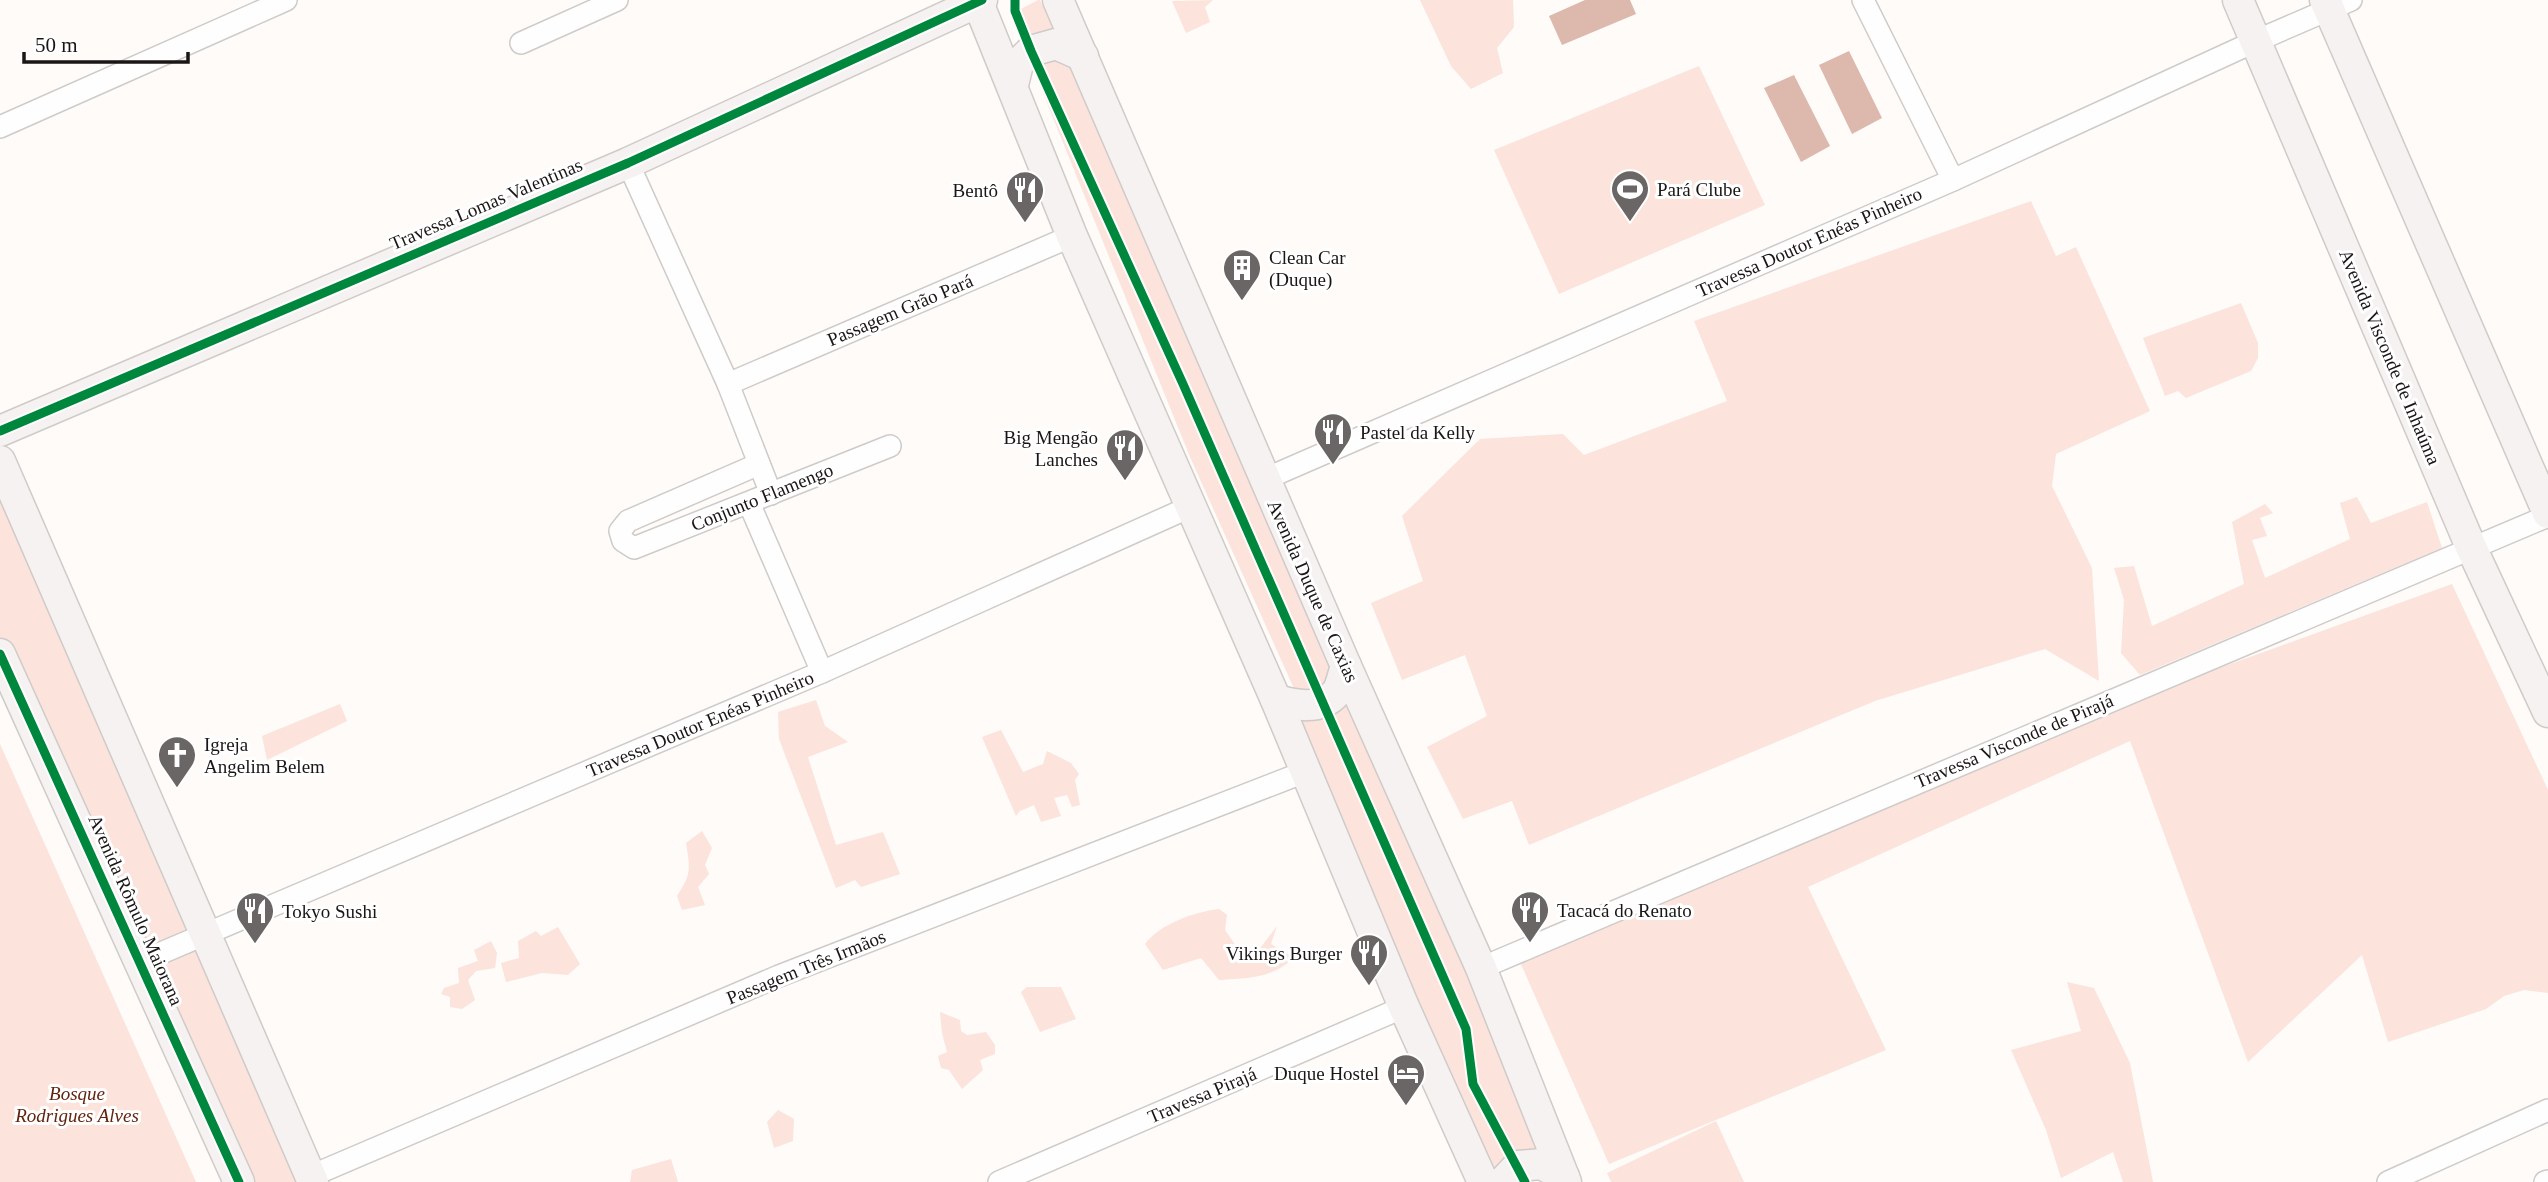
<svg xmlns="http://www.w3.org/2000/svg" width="2548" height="1182" font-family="'Times New Roman',serif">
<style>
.green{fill:#fce3db}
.water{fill:#ddb8ac}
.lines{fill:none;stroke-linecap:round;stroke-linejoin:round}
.street-casing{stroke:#cecbc9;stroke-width:24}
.secondary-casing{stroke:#cecbc9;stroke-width:33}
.street{stroke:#fffefe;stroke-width:21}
.secondary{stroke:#f6f2f1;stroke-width:30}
.cycleway-casing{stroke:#fff;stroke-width:13}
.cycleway{stroke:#00873e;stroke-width:9}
.labels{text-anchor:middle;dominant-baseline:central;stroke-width:6;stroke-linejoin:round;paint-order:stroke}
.poi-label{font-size:19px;fill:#1a1615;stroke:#fff;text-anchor:start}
.street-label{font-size:19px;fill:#1a1615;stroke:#fff}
.park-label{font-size:19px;font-style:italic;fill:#63240f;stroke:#fff}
</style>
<rect width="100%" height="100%" fill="#fefbf9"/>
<!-- green -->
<g class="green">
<path d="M1038,0H1040L1158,258L1332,670L1327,691L1296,693L1190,457L1011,14Z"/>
<path d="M1213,0L1205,7L1210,22L1186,33L1172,1Z"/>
<path d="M1420,0H1513L1514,27L1497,48L1503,73L1471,89L1451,66Z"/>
<path d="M1699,66L1765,205L1559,294L1494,150Z"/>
<path d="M2031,201L2056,256L2076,247L2150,411L2056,454L2052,486L2092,568L2099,681L2045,649L1875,701L1529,845L1512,801L1463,819L1427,747L1487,716L1465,655L1402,680L1371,603L1423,581L1402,516L1480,439L1563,434L1584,455L1727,401L1694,321Z"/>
<path d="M2241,303L2258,343V358L2251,371L2186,398L2178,391L2165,396L2143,338Z"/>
<path d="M0,478L304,1182H254L0,638Z"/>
<path d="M2357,497L2371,523L2427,502L2442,548L2140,675L2121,653L2124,600L2114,568L2134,566L2152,626L2244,584L2232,522L2265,504L2273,513L2260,518L2267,536L2252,540L2265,578L2350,539L2340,503Z"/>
<path d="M2452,584L2548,790V993L2524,990L2504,996L2486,1009L2388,1042L2362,955L2248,1062L2130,741L1808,887L1886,1050L1609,1164L1520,962L2125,702Z"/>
<path d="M1347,692L1544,1158L1493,1182L1295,714Z"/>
<path d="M816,700L825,726L848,742L808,757L836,845L883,832L900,874L861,887L855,880L836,888L779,739L778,712Z"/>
<path d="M340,704L347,721L267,760L262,736Z"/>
<path d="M1001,730L1023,772L1043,764L1047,751L1071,763L1079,774L1075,780L1080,805L1072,807L1067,795L1054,798L1061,816L1041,822L1034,805L1020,811L1016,816L982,737Z"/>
<path d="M0,744L196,1182H0Z"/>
<path d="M702,831L712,848L705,865L709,874L698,887L705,905L682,910L677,896C692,874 690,868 686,843Z"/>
<path d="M1219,909L1227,915L1225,930L1241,953L1255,955L1277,926L1271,944L1294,958C1270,979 1249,978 1219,980L1201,958L1163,970L1145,944C1160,924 1194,912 1219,909Z"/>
<path d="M558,927L580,964L568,975L542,973L506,982L501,963L519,958L518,941L536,931L541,936Z"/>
<path d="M491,941L497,953L495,968L476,971L468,980L475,1000L462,1009L450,1007V997L441,994L444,988L459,983L458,968L478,961L474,950Z"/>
<path d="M2067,982L2094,988L2130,1063L2153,1182H2123L2113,1152L2061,1178L2046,1130L2011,1050L2081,1031Z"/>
<path d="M1027,987H1061L1076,1019L1040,1032L1021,992Z"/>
<path d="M940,1012L960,1020L961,1031L967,1035L986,1032L995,1045V1054L980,1060L983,1070L962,1089L949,1070L941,1068L938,1056L947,1052L942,1033Z"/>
<path d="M778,1110L794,1119L793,1141L774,1148L767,1122Z"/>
<path d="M1716,1121L1744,1182H1611L1607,1173Z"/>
<path d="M671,1159L678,1182H630L632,1170Z"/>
</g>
<!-- water -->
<g class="water">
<path d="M1585,0H1630L1636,14L1562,45L1549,16Z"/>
<path d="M1849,51L1882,118L1852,134L1819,65Z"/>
<path d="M1794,75L1830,146L1801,162L1764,88Z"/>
</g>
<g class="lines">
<defs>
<g id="street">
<path d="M1863,0L1953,180"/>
<path d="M521,43L617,0"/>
<path d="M0,127L286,0"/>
<path d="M628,163L728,384L771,494"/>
<path d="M728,384L1072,236"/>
<path d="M759,464L628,521L620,531L623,541L634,548L890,446"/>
<path d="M1265,479L1953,180L2256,41L2351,0"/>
<path d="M749,503L822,672"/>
<path d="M140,962L822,672L1190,507"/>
<path d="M1481,968L2548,516"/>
<path d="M311,1176L779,976L1307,771"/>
<path d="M999,1182L1404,1007"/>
<path d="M2388,1182L2548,1110"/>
<path d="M2545,1182L2548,1181"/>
</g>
<g id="secondary">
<path d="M977,0L1072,236L1276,700L1404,1007L1483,1182"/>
<path d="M1058,0L1346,666L1481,968L1566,1182"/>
<path d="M2238,0L2471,547L2548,712"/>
<path d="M2325,0L2548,513"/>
<path d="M1013,85L1018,64L1031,51L1056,44L1083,56"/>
<path d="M0,431L628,163L982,0"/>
<path d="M0,461L313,1182"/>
<path d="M0,654L239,1182"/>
<path d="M1276,700C1295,705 1320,711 1336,693C1341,687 1343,674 1346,666"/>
<path d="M1503,1182L1518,1166L1542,1164L1564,1177"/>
</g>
</defs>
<!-- street casing -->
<use href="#street" class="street-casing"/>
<!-- secondary casing -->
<use href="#secondary" class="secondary-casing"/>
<!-- street -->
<use href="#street" class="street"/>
<!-- secondary -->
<use href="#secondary" class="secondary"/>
<defs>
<g id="cycleway">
<path d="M1015,0V11L1031,51L1183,384L1466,1029L1473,1084L1525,1182"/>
<path d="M0,431L628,163L982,0"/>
<path d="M0,654L239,1182"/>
</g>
</defs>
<!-- cycleway casing -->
<use href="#cycleway" class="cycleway-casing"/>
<!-- cycleway -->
<use href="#cycleway" class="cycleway"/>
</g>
<!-- icons -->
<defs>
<symbol id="stadium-pin" viewBox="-11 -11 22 30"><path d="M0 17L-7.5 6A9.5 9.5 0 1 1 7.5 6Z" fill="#6a6665" stroke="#fff"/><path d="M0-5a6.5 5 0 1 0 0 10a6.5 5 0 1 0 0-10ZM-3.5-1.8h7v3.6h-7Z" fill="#fff"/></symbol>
<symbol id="restaurant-pin" viewBox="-11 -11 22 30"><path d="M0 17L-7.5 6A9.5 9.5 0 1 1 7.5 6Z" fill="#6a6665" stroke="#fff"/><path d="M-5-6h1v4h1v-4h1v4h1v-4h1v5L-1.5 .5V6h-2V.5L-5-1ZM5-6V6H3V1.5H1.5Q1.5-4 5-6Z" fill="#fff"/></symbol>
<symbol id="building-pin" viewBox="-11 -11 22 30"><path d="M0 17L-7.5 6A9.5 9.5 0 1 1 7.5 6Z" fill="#6a6665" stroke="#fff"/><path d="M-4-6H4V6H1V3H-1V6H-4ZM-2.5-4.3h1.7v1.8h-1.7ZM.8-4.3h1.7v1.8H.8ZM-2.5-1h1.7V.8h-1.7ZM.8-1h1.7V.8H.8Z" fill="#fff"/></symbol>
<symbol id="church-pin" viewBox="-11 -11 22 30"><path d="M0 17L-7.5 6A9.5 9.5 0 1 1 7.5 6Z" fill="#6a6665" stroke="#fff"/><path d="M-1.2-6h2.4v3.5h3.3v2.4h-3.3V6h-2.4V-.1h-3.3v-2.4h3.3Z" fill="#fff"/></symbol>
<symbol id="hotel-pin" viewBox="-11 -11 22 30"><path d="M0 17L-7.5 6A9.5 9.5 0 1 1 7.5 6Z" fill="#6a6665" stroke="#fff"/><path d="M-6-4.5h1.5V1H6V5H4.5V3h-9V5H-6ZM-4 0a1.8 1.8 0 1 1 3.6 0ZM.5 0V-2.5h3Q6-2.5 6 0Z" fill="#fff"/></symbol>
</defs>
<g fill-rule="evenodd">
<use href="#stadium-pin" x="1608" y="167" width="44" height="60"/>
<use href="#restaurant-pin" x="1003" y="168" width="44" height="60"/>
<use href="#building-pin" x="1220" y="246" width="44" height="60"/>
<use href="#restaurant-pin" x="1311" y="410" width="44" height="60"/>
<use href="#restaurant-pin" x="1103" y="426" width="44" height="60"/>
<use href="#church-pin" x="155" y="733" width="44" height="60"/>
<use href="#restaurant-pin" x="1508" y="888" width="44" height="60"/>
<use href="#restaurant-pin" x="233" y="889" width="44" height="60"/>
<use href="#restaurant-pin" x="1347" y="931" width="44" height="60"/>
<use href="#hotel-pin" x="1384" y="1051" width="44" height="60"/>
</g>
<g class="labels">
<!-- poi labels -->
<g class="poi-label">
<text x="1657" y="189">Pará Clube</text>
<text x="998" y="190" text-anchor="end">Bentô</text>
<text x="1269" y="257">Clean Car<tspan x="1269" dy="22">(Duque)</tspan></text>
<text x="1360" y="432">Pastel da Kelly</text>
<text x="1098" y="437" text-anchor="end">Big Mengão<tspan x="1098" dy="22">Lanches</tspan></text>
<text x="204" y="744">Igreja<tspan x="204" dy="22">Angelim Belem</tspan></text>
<text x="1557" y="910">Tacacá do Renato</text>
<text x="282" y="911">Tokyo Sushi</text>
<text x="1342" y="953" text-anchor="end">Vikings Burger</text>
<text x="1379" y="1073" text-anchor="end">Duque Hostel</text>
</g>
<!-- street labels -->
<g class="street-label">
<text transform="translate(486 204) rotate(-23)">Travessa Lomas Valentinas</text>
<text transform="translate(1809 242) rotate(-24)">Travessa Doutor Enéas Pinheiro</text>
<text transform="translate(900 310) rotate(-23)">Passagem Grão Pará</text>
<text transform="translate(2390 357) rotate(67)">Avenida Visconde de Inhaúma</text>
<text transform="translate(762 497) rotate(-22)">Conjunto Flamengo</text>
<text transform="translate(1313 591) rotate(66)">Avenida Duque de Caxias</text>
<text transform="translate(700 724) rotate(-23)">Travessa Doutor Enéas Pinheiro</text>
<text transform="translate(2014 741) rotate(-23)">Travessa Visconde de Pirajá</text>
<text transform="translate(136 910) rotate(66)">Avenida Rômulo Maiorana</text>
<text transform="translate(806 967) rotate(-22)">Passagem Três Irmãos</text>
<text transform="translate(1202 1095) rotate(-23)">Travessa Pirajá</text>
</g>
<!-- park labels -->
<g class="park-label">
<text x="77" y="1093">Bosque<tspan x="77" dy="22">Rodrigues Alves</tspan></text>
</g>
</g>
<!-- scale -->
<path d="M24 52v10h164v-10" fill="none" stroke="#1a1615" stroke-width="3.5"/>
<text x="35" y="52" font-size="21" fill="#1a1615" stroke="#ffffff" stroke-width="5" paint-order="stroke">50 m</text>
</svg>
